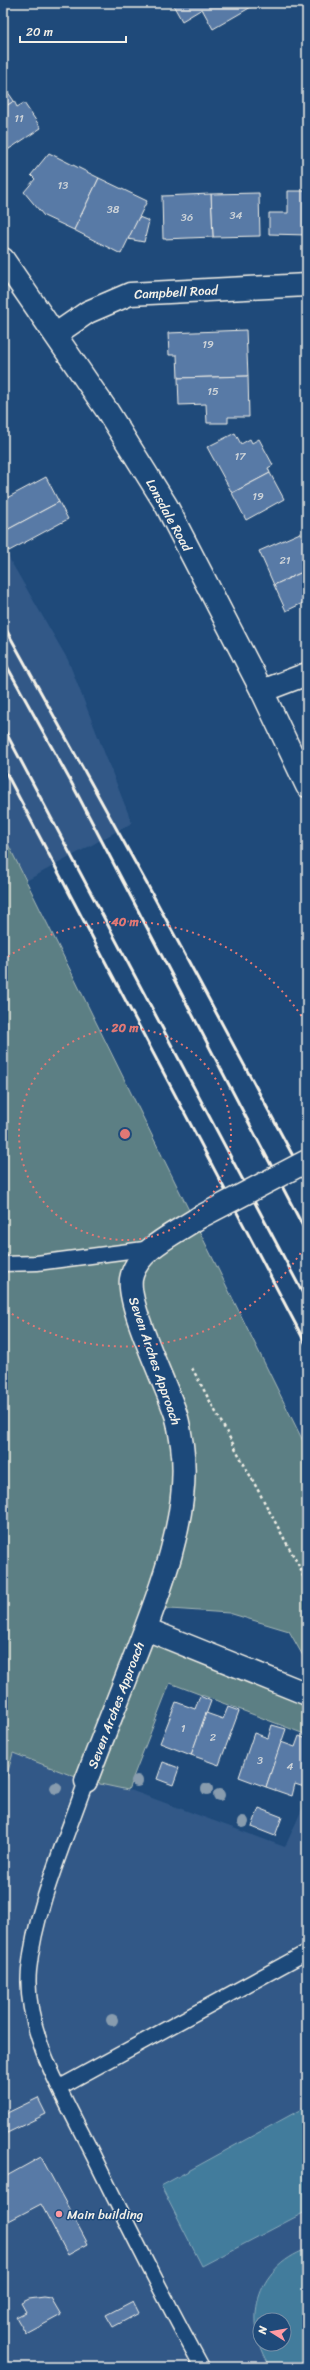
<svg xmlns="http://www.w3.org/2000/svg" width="310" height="2370" font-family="Sriracha,sans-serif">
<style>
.built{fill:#305887;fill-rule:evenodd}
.green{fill:#5b7f84;stroke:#a8b8b6}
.water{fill:#427b9c;stroke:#89aaba;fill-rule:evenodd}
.building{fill:#587aa6;stroke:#f4f1e8}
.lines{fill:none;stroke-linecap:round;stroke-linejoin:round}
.lane-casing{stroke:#f4f1e8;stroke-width:17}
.street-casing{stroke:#f4f1e8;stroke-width:25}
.path{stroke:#f4f1e8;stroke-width:2.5;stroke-dasharray:3 3;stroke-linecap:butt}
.lane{stroke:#1f4a7a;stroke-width:14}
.street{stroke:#1f4a7a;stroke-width:22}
.rail{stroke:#f4f1e8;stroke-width:3}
.street-bridge-casing{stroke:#f4f1e8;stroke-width:25;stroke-linecap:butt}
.street-bridge{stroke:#1f4a7a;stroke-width:22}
.tree{fill:#889cae}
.ring{fill:none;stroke:#e27875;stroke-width:2;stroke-dasharray:2 4}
.poi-dot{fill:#ff9aa2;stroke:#1f4a7a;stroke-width:1.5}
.labels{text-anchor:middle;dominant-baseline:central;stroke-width:3;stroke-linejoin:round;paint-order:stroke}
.number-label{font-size:11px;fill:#cdd3d8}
.street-label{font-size:13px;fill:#f4f1e8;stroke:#1f4a7a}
.poi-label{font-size:13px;fill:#f4f1e8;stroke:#1f4a7a;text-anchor:start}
.centre{fill:#e27875;stroke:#1f4a7a;stroke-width:2}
.ring-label{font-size:12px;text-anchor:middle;font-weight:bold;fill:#e27875;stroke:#1f4a7a;stroke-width:3;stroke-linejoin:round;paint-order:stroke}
</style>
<rect width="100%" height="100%" fill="#1f4a7a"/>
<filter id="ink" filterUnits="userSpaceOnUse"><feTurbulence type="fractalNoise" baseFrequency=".025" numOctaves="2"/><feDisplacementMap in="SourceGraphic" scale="8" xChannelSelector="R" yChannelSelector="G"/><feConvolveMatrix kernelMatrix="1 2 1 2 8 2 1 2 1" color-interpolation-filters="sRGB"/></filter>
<g filter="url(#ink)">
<!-- built -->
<g class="built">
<path d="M3,548L68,660L132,823L26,881L3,834Z"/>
<path d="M13,1753L86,1781L133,1791L285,1847L307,1798V2367H3V1789ZM260,2320H284V2344H260Z"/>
</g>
<!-- green -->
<path class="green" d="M3,834L307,1449V1663L289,1631L229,1613L155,1608L146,1628L307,1694V1735L170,1683L128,1790L86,1781L13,1753L3,1789Z"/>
<!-- water -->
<g class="water">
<path d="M307,2106V2211L202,2266L161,2186Z"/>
<path d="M307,2249V2367H271C242,2322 255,2268 307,2249ZM260,2320H284V2344H260Z"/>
</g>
<!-- building -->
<g class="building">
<path d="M172,3H258L213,29L202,9L182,21Z"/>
<path d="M3,85L14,101L3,108Z"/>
<path d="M14,101L17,107L24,103L41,128L3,153V108Z"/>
<path d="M49,153L99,178L74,230L44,216L24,192L35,179L31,175Z"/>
<path d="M99,178L147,201L121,254L74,230Z"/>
<path d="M288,191H307V235L269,234V213H288Z"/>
<path d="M259,193L260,236L213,237L211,194Z"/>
<path d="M211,194L213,237L163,239L162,196Z"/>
<path d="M139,217L149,221L144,242L128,239Z"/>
<path d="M246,330L248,376L178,378L177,355H169L168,333Z"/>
<path d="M248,376L249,417H228V423H207L206,404L179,405L178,378Z"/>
<path d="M235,433L241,444L250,439L252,443L259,439L273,465L268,468L270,473L232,493L207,447Z"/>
<path d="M270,473L284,499L246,520L232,493Z"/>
<path d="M46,477L59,502L3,532V500Z"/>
<path d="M59,502L68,519L9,551L3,539V532Z"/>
<path d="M300,533L307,548V570L274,585L259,551Z"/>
<path d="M307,570V601L286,611L274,585Z"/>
<path d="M200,1696L211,1701L191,1755L160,1743L176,1702L195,1709Z"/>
<path d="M228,1707L239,1711L219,1765L191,1755L206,1713L223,1719Z"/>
<path d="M272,1725L286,1729L266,1787L239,1777L254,1733L268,1738Z"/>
<path d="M299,1736L307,1739V1788L295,1784L292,1796L266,1787L281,1742L295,1747Z"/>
<path d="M163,1762L179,1768L173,1785L157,1779Z"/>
<path d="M259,1808L282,1817L275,1836L252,1827Z"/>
<path d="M38,2098L46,2114L3,2135V2115Z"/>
<path d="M41,2157L88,2244L68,2255L41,2204L3,2224V2178Z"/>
<path d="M44,2297L51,2298L61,2315L26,2334L16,2317L26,2312L21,2303L29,2299Z"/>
<path d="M133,2301L139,2313L113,2327L106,2315Z"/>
</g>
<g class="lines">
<defs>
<g id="lane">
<path d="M3,1264L37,1263L152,1248"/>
<path d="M86,1781C66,1839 35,1908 29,1970C23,2032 67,2102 94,2157C129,2228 164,2298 202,2367"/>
<path d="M60,2087L307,1952"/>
</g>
<g id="street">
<path d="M3,259L108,412L166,505L262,691L307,786"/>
<path d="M56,334L88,312L130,294L307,285"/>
<path d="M262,691L307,674"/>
<path d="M146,1629L307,1694"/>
<path d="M86,1781C100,1744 115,1707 129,1671C155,1605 192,1517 182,1445C180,1434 179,1422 175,1412C165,1382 127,1306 131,1279C136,1250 176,1233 198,1218"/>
</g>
</defs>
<!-- lane casing -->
<use href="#lane" class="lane-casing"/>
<!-- street casing -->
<use href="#street" class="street-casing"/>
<!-- path -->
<path class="path" d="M192,1368L300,1568L307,1587"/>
<!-- lane -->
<use href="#lane" class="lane"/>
<!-- street -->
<use href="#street" class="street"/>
<!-- rail -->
<g class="rail">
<path d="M3,624L147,884L307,1182"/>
<path d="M3,659L71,782L307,1234"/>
<path d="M3,727L307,1301"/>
<path d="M3,767L307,1346"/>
</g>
<defs>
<path id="street-bridge" d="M198,1218L307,1161"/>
</defs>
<!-- street-bridge casing -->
<use href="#street-bridge" class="street-bridge-casing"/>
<!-- street-bridge -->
<use href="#street-bridge" class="street-bridge"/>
</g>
<!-- trees -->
<g class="tree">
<circle cx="137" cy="1781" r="6"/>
<circle cx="56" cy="1788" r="6"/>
<circle cx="207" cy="1789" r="6"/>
<circle cx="219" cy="1795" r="6"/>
<circle cx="243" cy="1822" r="6"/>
<circle cx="112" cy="2020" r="6"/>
</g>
</g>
<!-- distance rings -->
<g class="ring">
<circle cx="125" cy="1134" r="106"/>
<path d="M307 1243A212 212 0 0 1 3 1308M3 960A212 212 0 0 1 307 1025"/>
</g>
<!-- markers -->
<circle class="poi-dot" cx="59" cy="2214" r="4"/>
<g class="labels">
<!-- number labels -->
<g class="number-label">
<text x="19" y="118">11</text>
<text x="63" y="185">13</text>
<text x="113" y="209">38</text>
<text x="236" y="215">34</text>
<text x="187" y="217">36</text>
<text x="208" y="344">19</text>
<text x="213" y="391">15</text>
<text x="240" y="456">17</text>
<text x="258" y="496">19</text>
<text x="285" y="560">21</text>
<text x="183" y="1728">1</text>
<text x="213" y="1737">2</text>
<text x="260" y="1760">3</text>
<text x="290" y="1766">4</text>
</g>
<!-- street labels -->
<g class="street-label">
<text transform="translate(176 292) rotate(-3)">Campbell Road</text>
<text transform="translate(169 515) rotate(61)">Lonsdale Road</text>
<text transform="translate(155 1361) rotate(71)">Seven Arches Approach</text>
<text transform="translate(116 1705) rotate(-69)">Seven Arches Approach</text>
</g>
<!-- poi labels -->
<g class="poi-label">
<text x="67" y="2214">Main building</text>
</g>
</g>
<circle cx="125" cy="1134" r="6" class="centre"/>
<g class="ring-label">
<text x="125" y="926">40 m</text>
<text x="125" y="1032">20 m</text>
</g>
<!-- margin -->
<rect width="310" height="2370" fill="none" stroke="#1f4a7a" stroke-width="16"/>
<rect x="8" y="8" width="294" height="2354" fill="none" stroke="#f4f1e8" stroke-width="1.5" filter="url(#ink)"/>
<!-- north arrow -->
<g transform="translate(272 2332) rotate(281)"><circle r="19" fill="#1f4a7a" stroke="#748da6"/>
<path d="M0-3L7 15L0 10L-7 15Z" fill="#ff9aa2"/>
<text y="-6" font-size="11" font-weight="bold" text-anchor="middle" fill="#f4f1e8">N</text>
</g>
<!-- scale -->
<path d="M20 36v6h106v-6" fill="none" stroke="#f4f1e8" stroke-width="2"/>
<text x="26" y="36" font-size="12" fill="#f4f1e8" stroke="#1f4a7a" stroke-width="3" paint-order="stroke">20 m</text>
</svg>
